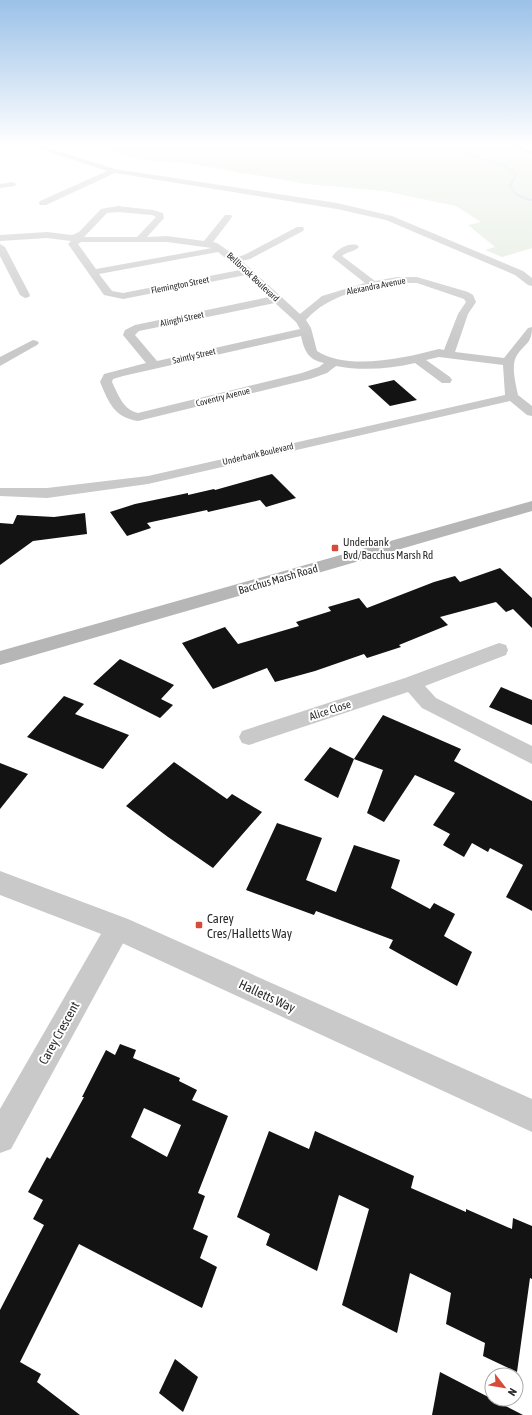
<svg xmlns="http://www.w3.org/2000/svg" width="532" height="1415" font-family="'Asap Condensed',sans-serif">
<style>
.green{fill:#dfe9da}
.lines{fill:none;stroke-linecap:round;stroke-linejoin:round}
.stream{stroke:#c7d5e8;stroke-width:2.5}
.building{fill:#131313;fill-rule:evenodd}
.minor{fill:#c9c9c9;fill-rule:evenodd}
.tertiary{fill:#c9c9c9;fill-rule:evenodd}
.secondary{fill:#b6b6b6;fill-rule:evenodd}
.poi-dot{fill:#d74b3a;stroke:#fff;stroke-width:1.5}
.labels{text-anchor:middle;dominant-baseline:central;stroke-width:4;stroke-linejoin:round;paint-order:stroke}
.far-street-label{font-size:9px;fill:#2c2c2c;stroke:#fff}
.poi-label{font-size:11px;fill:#2c2c2c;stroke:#fff;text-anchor:start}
.street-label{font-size:11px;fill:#2c2c2c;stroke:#fff}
.near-poi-label{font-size:13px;fill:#2c2c2c;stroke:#fff;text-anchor:start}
.near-street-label{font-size:13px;fill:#2c2c2c;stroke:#fff}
</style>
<rect width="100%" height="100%" fill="#fff"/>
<!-- green -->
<path class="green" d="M95,146H504L532,156V248L502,257L485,250L495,247L468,225L481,222L456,206L384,191L306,184L187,163L141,160Z"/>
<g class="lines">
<!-- stream -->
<path class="stream" d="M444,146L505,166L516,175L510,186C515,195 522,198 532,200"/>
</g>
<!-- building -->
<g class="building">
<path d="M394,380L417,400L390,406L368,386Z"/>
<path d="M272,474L296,498L266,507L260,500L208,512L207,510L147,523L151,528L127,536L110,512L135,504L188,493V495L214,489L215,490Z"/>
<path d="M85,513L87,534L33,541L0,565V523L13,524L17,515L54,517Z"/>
<path d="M500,568L532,598V628L513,609L506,612L496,602L440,617L448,625L399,645L401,647L367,658L364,654L315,671L275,682L267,668L213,689L182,643L225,627L238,644L299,626L296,622L331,611L328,607L359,598L367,608L434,582L455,576L460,582Z"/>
<path d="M120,659L174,685L161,699L173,705L160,718L93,684Z"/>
<path d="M501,687L532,700V725L489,707Z"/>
<path d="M64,696L84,704L75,714L129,735L103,769L27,737Z"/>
<path d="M383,715L461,749L454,761L532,801V911L506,897L523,865L490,848L488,852L472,843L464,857L443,845L450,834L433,825L455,793L415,775L384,822L367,813L383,770L354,759Z"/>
<path d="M330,747L354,759L338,798L304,780Z"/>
<path d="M174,762L227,799L232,794L262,812L213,868L168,837L126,806Z"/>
<path d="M0,763L28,774L0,809Z"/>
<path d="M277,823L322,838L306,880L336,892L354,845L400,860L391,888L430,909L434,903L455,914L444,936L472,952L457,986L389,948L393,940L316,911L314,915L246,890Z"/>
<path d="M120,1044L136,1050L133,1058L180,1078L179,1081L197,1090L192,1100L228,1116L198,1193L205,1196L193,1229L208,1236L200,1258L217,1267L202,1308L79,1244L20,1362L41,1374L37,1382L80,1415H0V1310L44,1225L33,1219L43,1200L28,1192L47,1157L50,1159L84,1097H82L106,1050L115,1055ZM144,1108L181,1125L167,1157L131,1137Z"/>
<path d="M269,1131L309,1149L315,1131L414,1176L411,1188L466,1212V1209L512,1229L513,1218L532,1226V1279L530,1278L517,1372L483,1356L485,1343L446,1324L451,1293L410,1273L397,1333L342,1305L369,1209L339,1195L317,1271L266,1245L270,1234L237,1217Z"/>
<path d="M175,1359L198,1377L183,1412L159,1393Z"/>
<path d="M440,1372L523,1415H432Z"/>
</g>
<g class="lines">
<!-- minor -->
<g class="minor">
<path d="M33,146H42L115,169L337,203L392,216L523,271L532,278V286L528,285L515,275L386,220L337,209L115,173L46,205H40L39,203L40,201L107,171L34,147Z"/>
<path d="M510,146H519L532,151V155L511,147Z"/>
<path d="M12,182L16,184L15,186L0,188V184Z"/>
<path d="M118,206L153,210L163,213L164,218L147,237L167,236L204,241L225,215H231L232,217L213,242L217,243L237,257L244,255L297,227H303L304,229L303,231L250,259L242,261L300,314L322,296L365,283L332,257C337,249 348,243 357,245L359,247C355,252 347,251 342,256L375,281L397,277H417L468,292L473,295L476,302L468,314L455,352L504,358L528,328L532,327C532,345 524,343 516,357C511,367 516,385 518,395L532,406V416L527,415L510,401L148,484L47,498L0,496V488H47L148,476L505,395L503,365L439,357L426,360L450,377L452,380L450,383H442L415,363C390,369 361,371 336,366L327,373L310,379L138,421C114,417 109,403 100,382L104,374L146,363L123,335L125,330L135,325L269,297L246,275L123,299L104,295L68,244L71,241L47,238L0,241V235L47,232L72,235L79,232L101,209ZM118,212L152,215L156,217L137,237H84L107,213ZM81,242H167L212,248L96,269L78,244ZM218,252L240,270L123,293L112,291L99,274ZM397,283H417L464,299L466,302L458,314L444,350L439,349C405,358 348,371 317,351L311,328L306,320C329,294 365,288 397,283ZM275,303L296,322L300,329L157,361L135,335L139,331ZM301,336C304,350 308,360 324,363L319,367L302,373L138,413C123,410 118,394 112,382L113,379L123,376Z"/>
<path d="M0,244L5,247L30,295L29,297L25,298L20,295L0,256Z"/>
<path d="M33,340L37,341L39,343L37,345L0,366V357Z"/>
<path d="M499,643L506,645L508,650L506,655L425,686L436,698L532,746V764L422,708L408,692L249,745L242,743L239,737L242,731L405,678Z"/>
<path d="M118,916L127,920L131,928L127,936L11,1149L0,1153V1109L109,920Z"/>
</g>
<!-- tertiary -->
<path class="tertiary" d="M0,871L128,919L532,1099V1132L109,937L0,895Z"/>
<!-- secondary -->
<path class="secondary" d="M532,501V511L0,665V651Z"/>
</g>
<!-- sky -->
<linearGradient id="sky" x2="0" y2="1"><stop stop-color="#9bc1e8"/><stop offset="0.42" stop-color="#fff"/><stop offset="1" stop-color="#fff" stop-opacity="0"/></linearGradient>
<rect width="532" height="344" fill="url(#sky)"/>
<!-- markers -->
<g class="poi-dot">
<rect x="331" y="544" width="8" height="8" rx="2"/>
<rect x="195" y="921" width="8" height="8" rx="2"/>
</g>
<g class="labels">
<!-- far-street labels -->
<g class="far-street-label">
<text transform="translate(253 277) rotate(43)">Bellbrook Boulevard</text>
<text transform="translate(180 285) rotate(-11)">Flemington Street</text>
<text transform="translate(376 286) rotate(-11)">Alexandra Avenue</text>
<text transform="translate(182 319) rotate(-12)">Alinghi Street</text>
<text transform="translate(194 356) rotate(-13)">Saintly Street</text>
<text transform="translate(223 397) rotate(-14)">Coventry Avenue</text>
<text transform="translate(258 454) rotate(-13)">Underbank Boulevard</text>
</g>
<!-- poi labels -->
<g class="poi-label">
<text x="343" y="542">Underbank<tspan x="343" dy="13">Bvd/Bacchus Marsh Rd</tspan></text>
</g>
<!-- street labels -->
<g class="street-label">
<text transform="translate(278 579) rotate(-16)">Bacchus Marsh Road</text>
<text transform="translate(330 710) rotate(-18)">Alice Close</text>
</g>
<!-- near-poi labels -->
<g class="near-poi-label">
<text x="207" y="918">Carey<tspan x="207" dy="15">Cres/Halletts Way</tspan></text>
</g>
<!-- near-street labels -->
<g class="near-street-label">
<text transform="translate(267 996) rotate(25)">Halletts Way</text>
<text transform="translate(59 1033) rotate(-61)">Carey Crescent</text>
</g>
</g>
<!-- north arrow -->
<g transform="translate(504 1387) rotate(121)"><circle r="19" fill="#ffffff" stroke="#ababab"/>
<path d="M0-3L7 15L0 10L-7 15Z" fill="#d74b3a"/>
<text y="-6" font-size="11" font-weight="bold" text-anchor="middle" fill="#2c2c2c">N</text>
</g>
</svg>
